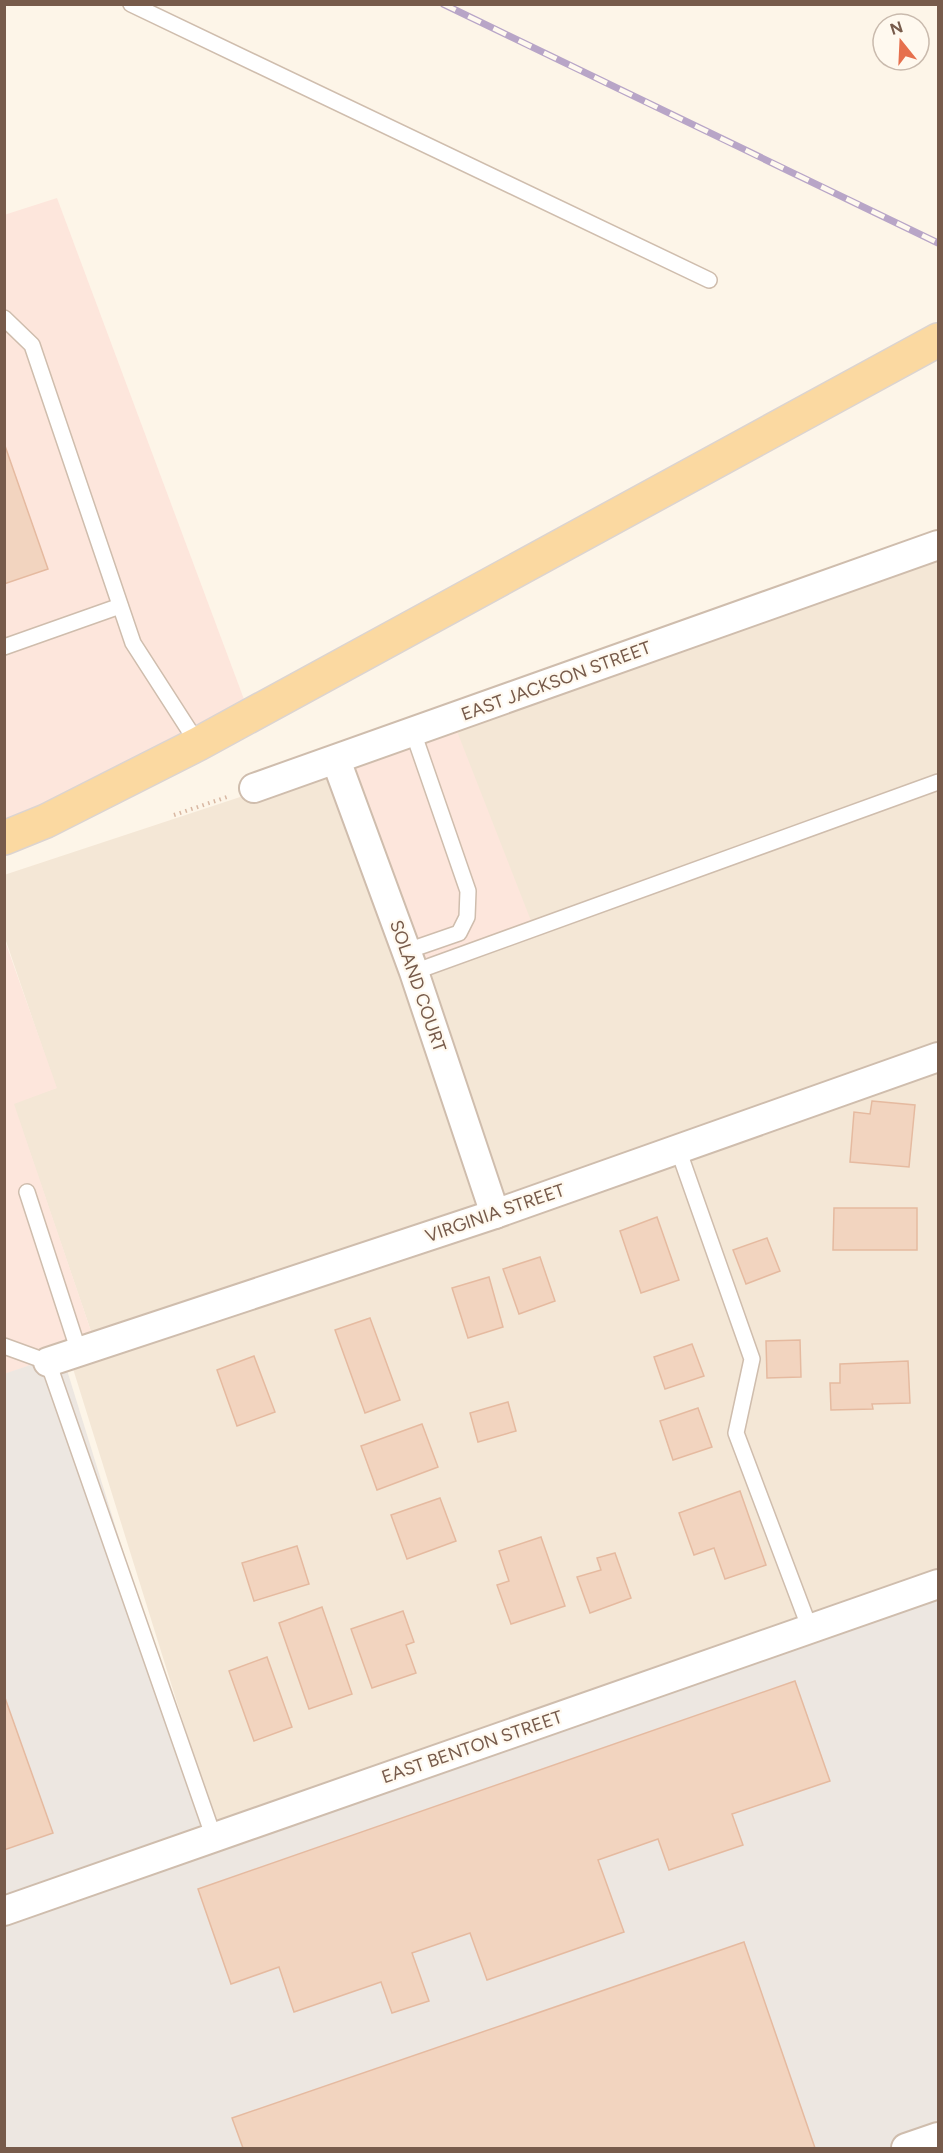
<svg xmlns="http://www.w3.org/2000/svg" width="943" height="2153" font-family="Figtree,sans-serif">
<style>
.residential{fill:#f4e7d6}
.commercial{fill:#fde6dc}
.industrial{fill:#ede7e1}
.building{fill:#f2d4bf;stroke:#e5baa0;stroke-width:1.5}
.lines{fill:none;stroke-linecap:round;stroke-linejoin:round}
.lane-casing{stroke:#cfbdad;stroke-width:18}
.street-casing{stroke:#cfbdad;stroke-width:32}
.primary-casing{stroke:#dcd4d0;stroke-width:36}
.path{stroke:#d8b7a2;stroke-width:4;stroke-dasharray:1.5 4.5;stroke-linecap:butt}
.lane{stroke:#fff;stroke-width:15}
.street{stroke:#fff;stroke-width:28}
.primary{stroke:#fbd9a1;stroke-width:33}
.rail-casing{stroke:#b8a5c7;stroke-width:7}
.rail{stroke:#fff9ef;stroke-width:4.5;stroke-dasharray:14;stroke-linecap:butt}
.labels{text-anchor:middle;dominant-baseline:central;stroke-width:4.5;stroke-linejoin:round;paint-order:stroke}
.street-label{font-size:18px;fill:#775b4b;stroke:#fff9ef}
</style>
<rect width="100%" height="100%" fill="#fdf5e8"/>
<!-- residential -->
<g class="residential">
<path d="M938,548V1579L217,1831L70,1359L496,1213L417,968L453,721Z"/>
<path d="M334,766L492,1212L95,1343L13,1103L56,1088L5,938L4,875Z"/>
</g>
<!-- commercial -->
<g class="commercial">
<path d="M57,198L248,710L4,834V215Z"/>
<path d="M453,721L533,926L417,968L339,762Z"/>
<path d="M4,938L57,1088L14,1104L95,1343L5,1374Z"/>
</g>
<!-- industrial -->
<g class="industrial">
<path d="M62,1354L211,1835L4,1907V1374Z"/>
<path d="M938,1587V2133L897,2148H5L4,1916Z"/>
</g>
<!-- building -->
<g class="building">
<path d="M4,443L48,569L4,584Z"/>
<path d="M872,1101L915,1105L909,1167L850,1162L854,1112L870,1114Z"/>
<path d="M834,1208H917V1250H833Z"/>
<path d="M657,1217L679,1280L641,1293L620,1231Z"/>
<path d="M767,1238L780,1271L746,1284L733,1250Z"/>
<path d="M540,1257L555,1301L519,1314L503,1269Z"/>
<path d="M489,1277L503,1327L468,1338L452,1288Z"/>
<path d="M370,1318L400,1400L365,1413L335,1330Z"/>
<path d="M800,1340L801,1377L767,1378L766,1341Z"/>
<path d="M692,1344L704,1376L665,1389L654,1357Z"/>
<path d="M254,1356L275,1412L237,1426L217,1370Z"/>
<path d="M908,1361L910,1403L872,1404L873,1409L831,1410L830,1383H840V1364Z"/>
<path d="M508,1402L516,1431L478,1442L470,1413Z"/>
<path d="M698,1408L712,1447L673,1460L660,1421Z"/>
<path d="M422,1424L438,1467L377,1490L361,1446Z"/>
<path d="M740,1491L766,1565L725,1579L714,1548L694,1555L679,1513Z"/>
<path d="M440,1498L456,1541L407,1559L391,1515Z"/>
<path d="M541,1537L565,1606L511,1624L497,1585L509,1581L499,1551Z"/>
<path d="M297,1546L309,1584L254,1601L242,1563Z"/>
<path d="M615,1553L631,1598L590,1613L577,1577L601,1570L597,1558Z"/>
<path d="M322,1607L352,1694L309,1709L279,1623Z"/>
<path d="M403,1611L414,1642L406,1645L416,1673L372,1688L351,1629Z"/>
<path d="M267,1657L292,1727L254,1741L229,1671Z"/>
<path d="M795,1681L830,1781L732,1814L743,1845L669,1870L658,1839L598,1860L624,1932L487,1980L470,1933L412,1953L429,2001L392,2013L381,1982L294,2012L279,1967L231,1984L198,1889Z"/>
<path d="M4,1695L53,1833L4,1850Z"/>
<path d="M744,1942L815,2148H243L232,2118Z"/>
</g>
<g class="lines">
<defs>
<g id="lane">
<path d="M131,4L709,280"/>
<path d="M4,318L32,345L133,643L198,744"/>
<path d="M4,647L120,606"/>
<path d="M407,951L459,933L467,917L468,891L413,732"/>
<path d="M414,972L938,782"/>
<path d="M678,1149L752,1359L736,1433L810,1629"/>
<path d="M27,1192L79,1352"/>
<path d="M4,1346L48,1362L214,1838"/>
</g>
<g id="street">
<path d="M336,760L414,972L495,1214"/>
<path d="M254,788L938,545"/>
<path d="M48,1362L495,1214L938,1057"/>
<path d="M4,1911L938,1584"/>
<path d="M906,2148L938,2137"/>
</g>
<path id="primary" d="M4,838L46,821L198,744L938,340"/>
</defs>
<!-- lane casing -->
<use href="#lane" class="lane-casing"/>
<!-- street casing -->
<use href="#street" class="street-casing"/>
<!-- primary casing -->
<use href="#primary" class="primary-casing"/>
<!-- path -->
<path class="path" d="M174,815L227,797"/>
<!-- lane -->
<use href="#lane" class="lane"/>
<!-- street -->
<use href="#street" class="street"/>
<!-- primary -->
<use href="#primary" class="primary"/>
<defs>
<path id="rail" d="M443,4L938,243"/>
</defs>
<!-- rail casing -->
<use href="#rail" class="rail-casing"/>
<!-- rail -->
<use href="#rail" class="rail"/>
</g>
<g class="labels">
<!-- street labels -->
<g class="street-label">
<text transform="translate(556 681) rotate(-20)">EAST JACKSON STREET</text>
<text transform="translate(418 986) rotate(71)">SOLAND COURT</text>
<text transform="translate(495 1213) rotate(-19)">VIRGINIA STREET</text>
<text transform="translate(472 1747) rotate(-19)">EAST BENTON STREET</text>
</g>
</g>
<!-- border -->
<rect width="943" height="2153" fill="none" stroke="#775b4b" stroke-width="12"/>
<!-- north arrow -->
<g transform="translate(901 42) rotate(342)"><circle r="28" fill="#fff9ef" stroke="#c9baad" stroke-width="1.5"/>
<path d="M0-4.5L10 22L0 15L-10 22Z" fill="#e6704d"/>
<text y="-9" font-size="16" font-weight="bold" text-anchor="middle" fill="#775b4b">N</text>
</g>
</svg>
